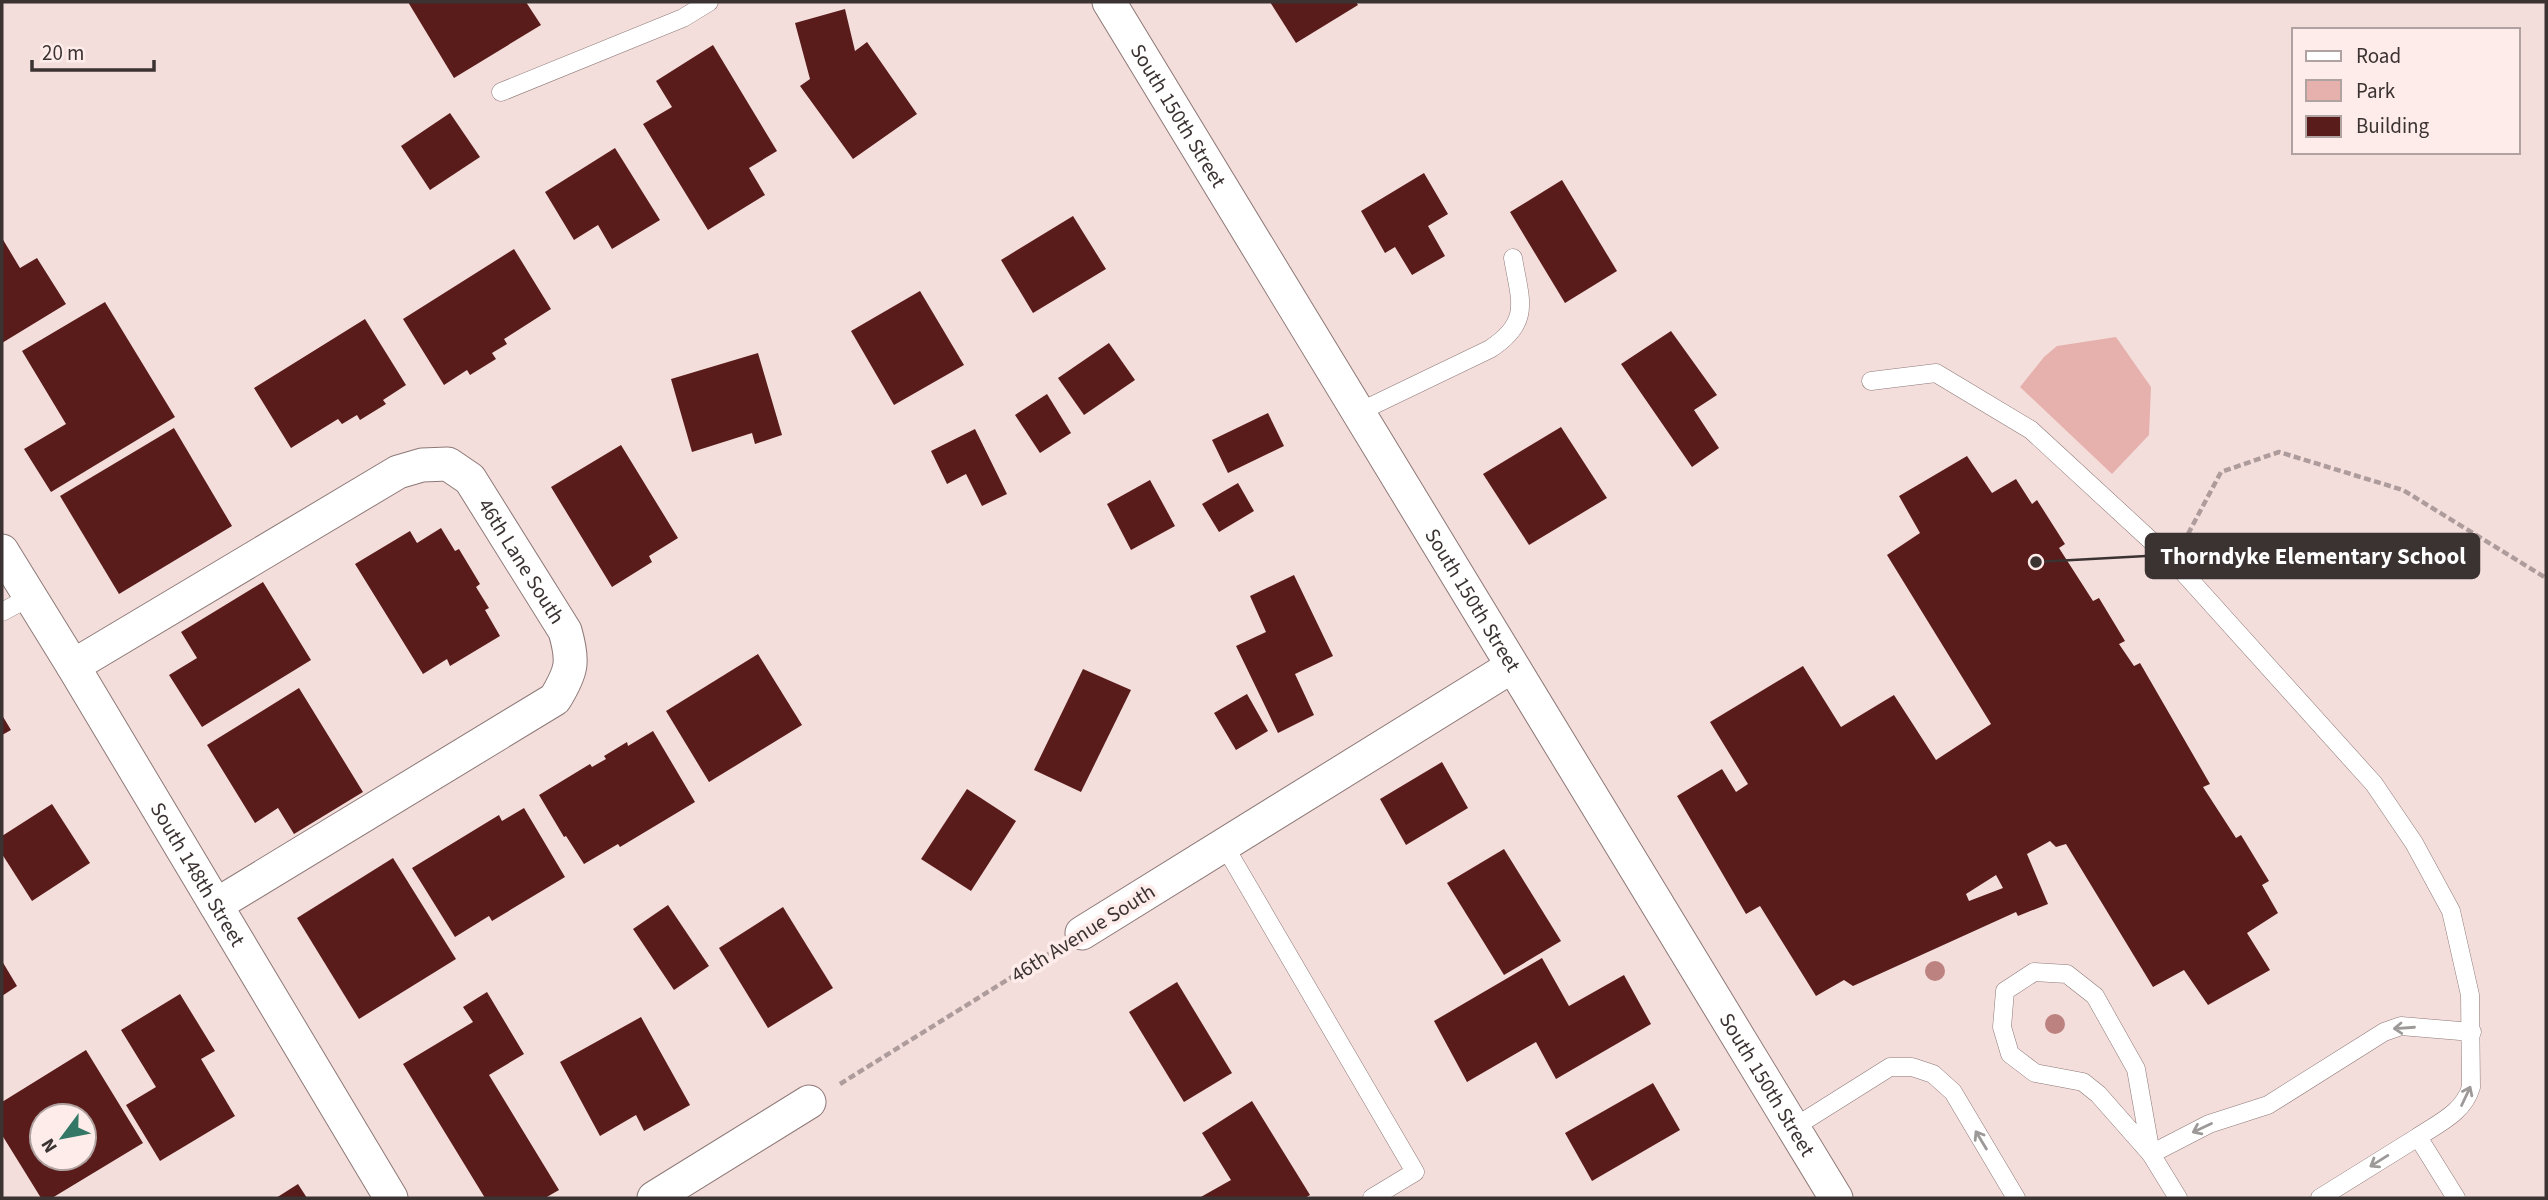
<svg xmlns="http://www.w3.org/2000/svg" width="2548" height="1200" font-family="'Source Sans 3',sans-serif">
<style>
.green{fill:#e6b1ac}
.building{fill:#591c1b;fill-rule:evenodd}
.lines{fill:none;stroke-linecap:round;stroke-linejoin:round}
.service-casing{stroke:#8d7977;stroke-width:19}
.minor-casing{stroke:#8d7977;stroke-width:35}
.path{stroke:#ad9c9b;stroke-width:4.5;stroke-dasharray:7 3.5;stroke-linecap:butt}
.service{stroke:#fff;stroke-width:18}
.minor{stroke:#fff;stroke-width:33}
.tree{fill:#bc8280}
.oneway{stroke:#9d9998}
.labels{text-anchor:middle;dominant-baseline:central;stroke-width:7;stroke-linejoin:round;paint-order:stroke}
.street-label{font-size:21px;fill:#3b3332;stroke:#feecea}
.leader{fill:none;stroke:#3b3332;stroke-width:2.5}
.callout-dot{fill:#3b3332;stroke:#feecea;stroke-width:2.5}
.callout{fill:#3b3332;stroke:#3b3332;stroke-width:2.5}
.callout-label{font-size:23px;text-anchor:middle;font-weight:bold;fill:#fff}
</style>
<rect width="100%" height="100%" fill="#f4dedc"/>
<!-- green -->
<path class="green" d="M2116,337L2151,387L2149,435L2112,474L2020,387L2044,357L2057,346Z"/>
<!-- building -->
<g class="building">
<path d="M408,2H526L541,25L454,78Z"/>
<path d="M1270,2H1356L1358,5L1296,43Z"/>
<path d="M845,9L855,51L867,42L917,114L853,159L800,86L810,79L795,23Z"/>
<path d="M713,45L777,151L749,168L765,195L708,230L643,124L672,107L656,81Z"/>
<path d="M450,113L480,157L430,190L401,146Z"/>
<path d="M615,148L660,220L612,249L598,225L574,240L545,192Z"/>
<path d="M1424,173L1448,214L1428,226L1445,256L1412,275L1395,247L1385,253L1361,211Z"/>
<path d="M1562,180L1617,271L1565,303L1510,212Z"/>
<path d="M1073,216L1106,269L1033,313L1001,260Z"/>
<path d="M2,238L20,268L37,258L66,304L2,343Z"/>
<path d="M514,249L551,309L504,339L507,344L492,353L496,359L470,375L467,370L444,385L403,319Z"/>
<path d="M920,291L964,365L894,405L851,331Z"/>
<path d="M105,302L175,417L51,492L24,449L66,424L22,351Z"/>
<path d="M365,319L406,385L383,400L386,404L360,420L357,415L342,424L338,419L291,448L254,388Z"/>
<path d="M1671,331L1717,395L1694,410L1719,448L1692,467L1621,364Z"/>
<path d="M1109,343L1135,380L1084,415L1058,378Z"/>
<path d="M758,353L782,435L755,444L752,433L692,452L671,379Z"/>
<path d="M1047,394L1071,433L1040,453L1015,415Z"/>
<path d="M1268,413L1284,446L1228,473L1212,440Z"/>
<path d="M1561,427L1607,498L1529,545L1483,474Z"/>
<path d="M174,428L232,526L119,594L60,496Z"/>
<path d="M975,429L1007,494L982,506L966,474L947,484L931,451Z"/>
<path d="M621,445L678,538L649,556L652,562L612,587L551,487Z"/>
<path d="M1967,456L1992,493L2016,479L2032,504L2037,500L2065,544L2059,548L2093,601L2099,598L2125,641L2119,644L2134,666L2140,663L2210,784L2203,787L2236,838L2241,835L2269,881L2262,885L2278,913L2247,933L2270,970L2208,1005L2184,970L2153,987L2066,844L2056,847L2050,841L2027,854L2048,904L2018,916L2016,912L1853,986L1844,980L1816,996L1760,906L1746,914L1677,796L1722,769L1736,792L1748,784L1710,722L1803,666L1841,727L1894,695L1936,760L1991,724L1887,555L1920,533L1899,496ZM1996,875L2003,888L1969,901L1966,894Z"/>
<path d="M1150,480L1175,526L1131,550L1107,504Z"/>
<path d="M1238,483L1254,511L1219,532L1202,504Z"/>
<path d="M441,528L455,551L459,549L480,584L476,587L489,608L485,610L500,636L450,666L447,659L423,674L355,564L410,531L417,543Z"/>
<path d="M1294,575L1333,656L1295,674L1314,715L1278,733L1236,646L1266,632L1250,596Z"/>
<path d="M263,582L311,660L202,727L169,675L197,658L181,632Z"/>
<path d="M758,654L802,725L709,782L666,711Z"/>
<path d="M1083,669L1131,690L1081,792L1034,770Z"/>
<path d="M299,688L363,792L294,834L278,808L255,823L207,745Z"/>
<path d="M1247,694L1268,731L1236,750L1214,713Z"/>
<path d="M2,715L11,730L2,735Z"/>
<path d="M653,731L695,802L620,847L618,844L584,864L566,836L564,837L539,795L590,764L592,767L606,759L604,756L627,742L628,746Z"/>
<path d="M1442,762L1468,808L1406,845L1380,799Z"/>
<path d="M967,789L1016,821L971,891L921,859Z"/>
<path d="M52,804L90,863L32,901L2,854V836Z"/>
<path d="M524,808L565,877L492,921L489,916L455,937L412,868L499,815L502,821Z"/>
<path d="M1504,849L1561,941L1504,975L1447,883Z"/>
<path d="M393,858L456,959L359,1019L297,918Z"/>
<path d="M668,905L709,966L674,990L633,929Z"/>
<path d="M783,907L833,988L768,1028L719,948Z"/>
<path d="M1542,958L1569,1006L1624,975L1651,1024L1556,1079L1536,1042L1467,1082L1434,1021Z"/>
<path d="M2,961L17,986L2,996Z"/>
<path d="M1177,982L1232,1073L1184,1102L1129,1012Z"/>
<path d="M487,992L524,1054L489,1075L559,1190L545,1198H485L403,1064L473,1022L463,1007Z"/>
<path d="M180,994L215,1051L201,1059L235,1116L160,1161L126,1105L156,1087L121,1030Z"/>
<path d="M641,1017L690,1105L644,1131L636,1115L600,1136L560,1062Z"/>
<path d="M86,1050L143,1143L52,1198H41L2,1135V1102ZM42,1116H84V1158H42Z"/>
<path d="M1653,1083L1680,1130L1592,1181L1565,1133Z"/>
<path d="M1252,1101L1310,1195L1305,1198H1199L1231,1180L1202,1133Z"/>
<path d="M298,1184L307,1198H276Z"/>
</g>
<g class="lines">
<defs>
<g id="service">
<path d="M501,92L683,18L709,2"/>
<path d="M1871,381L1936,373L2031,430L2173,561L2374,784L2414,843L2451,911L2470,995L2471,1087C2464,1112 2439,1123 2418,1137"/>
<path d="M1357,413L1490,349C1532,322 1520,300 1513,258"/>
<path d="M2,612L30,597"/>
<path d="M1224,845L1415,1172L1372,1198"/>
<path d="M2034,972L2067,974L2095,996L2136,1069L2151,1154L2098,1094L2083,1082L2035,1073L2010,1054L2002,1027L2005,991Z"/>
<path d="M1793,1128L1890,1067H1912L1933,1074L1953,1092L2016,1198"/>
<path d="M2178,1198L2151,1154L2209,1124L2268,1105L2384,1032L2401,1026L2472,1032"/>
<path d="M2320,1198L2418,1137L2456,1198"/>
</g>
<g id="minor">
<path id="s1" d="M1109,2L1836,1198"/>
<path id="s2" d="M2,551L73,666L391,1198"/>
<path id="s3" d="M73,666L398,472L422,465L448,464L470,479L565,631C574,662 572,671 555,699L216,905"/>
<path d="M1082,933L1511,667"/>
<path d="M654,1198L809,1102"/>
</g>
</defs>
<!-- service casing -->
<use href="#service" class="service-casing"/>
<!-- minor casing -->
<use href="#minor" class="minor-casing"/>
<!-- path -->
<g class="path">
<path d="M2188,534L2221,472L2279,452L2403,490L2546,578"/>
<path d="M840,1084L1052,952"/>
</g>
<!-- service -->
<use href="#service" class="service"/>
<!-- minor -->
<use href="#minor" class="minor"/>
</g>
<!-- trees -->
<g class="tree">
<circle cx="1935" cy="971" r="10"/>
<circle cx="2055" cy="1024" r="10"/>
</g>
<!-- one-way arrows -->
<defs><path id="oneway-shaft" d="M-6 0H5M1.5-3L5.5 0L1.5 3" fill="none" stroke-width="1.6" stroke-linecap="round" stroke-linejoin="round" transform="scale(1.75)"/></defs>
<g class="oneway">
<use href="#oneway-shaft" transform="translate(2404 1028) rotate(176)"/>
<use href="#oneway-shaft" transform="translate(2466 1096) rotate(-65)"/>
<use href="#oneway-shaft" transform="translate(2202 1128) rotate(155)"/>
<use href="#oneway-shaft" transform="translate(1981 1140) rotate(-121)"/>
<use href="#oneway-shaft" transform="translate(2379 1161) rotate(148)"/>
</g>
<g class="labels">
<!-- street labels -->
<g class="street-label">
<text stroke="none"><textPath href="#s1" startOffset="133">South 150th Street</textPath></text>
<text stroke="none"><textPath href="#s3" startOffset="553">46th Lane South</textPath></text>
<text stroke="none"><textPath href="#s1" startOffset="700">South 150th Street</textPath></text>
<text stroke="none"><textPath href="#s2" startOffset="378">South 148th Street</textPath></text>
<text transform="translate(1083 933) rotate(-32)">46th Avenue South</text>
<text stroke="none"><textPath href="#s1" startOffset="1267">South 150th Street</textPath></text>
</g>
</g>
<!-- callouts -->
<path class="leader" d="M2036 562L2146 556"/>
<circle class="callout-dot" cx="2036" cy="562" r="7"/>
<rect class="callout" x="2146" y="534" width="333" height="44" rx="7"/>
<g class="callout-label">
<text x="2313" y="564">Thorndyke Elementary School</text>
</g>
<!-- border -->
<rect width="2548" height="1200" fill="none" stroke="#3b3332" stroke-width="7"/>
<!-- legend -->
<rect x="2292" y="28" width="228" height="126" fill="#feecea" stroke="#b0a2a0" stroke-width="2"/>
<rect x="2306" y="51" width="35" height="10" fill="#ffffff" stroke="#b0a2a0" stroke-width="2"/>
<text x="2356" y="63" font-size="21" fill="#3b3332">Road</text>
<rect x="2306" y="80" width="35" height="21" fill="#e6b1ac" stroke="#b0a2a0" stroke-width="2"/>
<text x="2356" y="98" font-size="21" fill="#3b3332">Park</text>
<rect x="2306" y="116" width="35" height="21" fill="#591c1b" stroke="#b0a2a0" stroke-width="2"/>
<text x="2356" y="133" font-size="21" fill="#3b3332">Building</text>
<!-- north arrow -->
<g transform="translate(63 1137) rotate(238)"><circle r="33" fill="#feecea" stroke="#b0a2a0" stroke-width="2"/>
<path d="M0-5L12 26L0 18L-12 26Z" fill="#357767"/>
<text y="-10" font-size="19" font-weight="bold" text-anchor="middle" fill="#3b3332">N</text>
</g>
<!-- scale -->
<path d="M32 60v10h122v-10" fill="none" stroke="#3b3332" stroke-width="3.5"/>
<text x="42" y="60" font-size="21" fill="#3b3332" stroke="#feecea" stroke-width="5" paint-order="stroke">20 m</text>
</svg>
